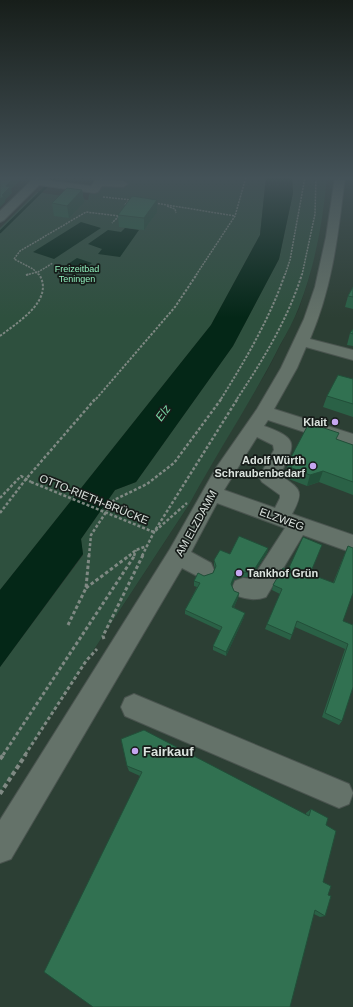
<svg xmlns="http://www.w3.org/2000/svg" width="353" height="1007" font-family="Arial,sans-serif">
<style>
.built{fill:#2c3f34}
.green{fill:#2e503e}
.water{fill:#042717}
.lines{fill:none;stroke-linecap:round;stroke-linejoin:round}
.stream{stroke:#042717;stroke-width:2.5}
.minor-casing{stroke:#4a544f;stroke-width:2}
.path-far4{stroke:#7f8983;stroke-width:1.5;stroke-dasharray:2 1;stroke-linecap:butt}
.path-far3{stroke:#7f8983;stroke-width:2;stroke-dasharray:2.5 1.5;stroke-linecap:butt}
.path-far2{stroke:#7f8983;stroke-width:2.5;stroke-dasharray:3 2;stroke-linecap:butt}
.path-far1{stroke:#7f8983;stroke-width:3;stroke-dasharray:3.5 2.5;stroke-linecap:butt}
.path{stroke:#7f8983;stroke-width:4;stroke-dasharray:4.5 3;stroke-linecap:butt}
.minor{fill:#647269;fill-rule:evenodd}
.path-bridge{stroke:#7f8983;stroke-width:2.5;stroke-dasharray:3 2;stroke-linecap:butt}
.wall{fill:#2a6146}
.shaded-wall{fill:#224f39}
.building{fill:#317151;stroke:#224f39}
.poi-dot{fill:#c6a6f0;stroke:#161c19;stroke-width:1.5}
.labels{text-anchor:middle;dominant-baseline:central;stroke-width:3.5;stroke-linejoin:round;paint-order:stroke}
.far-park-label{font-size:9px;fill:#8fedbb;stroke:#161c19}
.poi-label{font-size:11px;font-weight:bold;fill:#dbe3de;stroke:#161c19;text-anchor:end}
.street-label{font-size:11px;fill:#dbe3de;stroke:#161c19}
.water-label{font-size:12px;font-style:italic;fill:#77d4a3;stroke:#161c19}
.near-poi-label{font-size:13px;font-weight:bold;fill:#dbe3de;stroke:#161c19;text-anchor:start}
</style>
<rect width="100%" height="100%" fill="#2a362f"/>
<!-- built -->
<path class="built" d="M327,177H353V1007H0V793L190,503L211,464L267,371L299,309L309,278L319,232Z"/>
<!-- green -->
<g class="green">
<path d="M103,177H266L260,235L211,325L0,590V228L37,192L88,200L89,195Z"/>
<path d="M292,177H327C323,221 315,266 299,307C294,320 287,333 280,345C253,399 219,449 190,503L0,793V667L83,555L81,539L115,490L136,482L233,346L279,259L293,193Z"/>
</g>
<!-- water -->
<g class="water">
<path d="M266,177H292L293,193L279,259L233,346L136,482L115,490L81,539L83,554L0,667V590L211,325L260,235Z"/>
<path d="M81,222L101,228L54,259L33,252Z"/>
<path d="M125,228L139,230L120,257L98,254L102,249L88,244L108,230L121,232Z"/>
<path d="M77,258L92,263L80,272L65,266Z"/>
</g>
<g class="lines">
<!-- stream -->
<path class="stream" d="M0,232L56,177"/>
<defs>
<g id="minor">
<path d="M35,177H46L44,180L91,186L98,177H108L106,180L123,181L128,184L123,187L102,186L98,192L94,193L39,185L4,220L0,222V211Z"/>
<path d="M335,177H345C338,234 333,285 310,339L353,350V360L306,347L297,368L274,409L353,434V448L268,420L264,426C300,439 295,444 280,475C300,489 305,490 292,514L353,535V553L303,535L266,597C255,601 246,599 235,595L232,588L235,581L243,578L252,579L285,528L217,503L191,552L211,563L214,570L211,577L203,579L182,568L11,859L0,863V820L170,549L216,468L257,409L281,368L304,319L315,287L326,237ZM257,437L273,445L274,450L259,477L262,482L280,495V498L275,508L224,490Z"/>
<path d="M134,694L349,784L353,793L349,804L339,808L125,716L121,707L125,698Z"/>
</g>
</defs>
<!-- minor casing -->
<use href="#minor" class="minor-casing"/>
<!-- path-far4 -->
<g class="path-far4">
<path d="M103,197L132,200"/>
<path d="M155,203L235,216"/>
<path d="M125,205L129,200"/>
<path d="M167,206L175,209L176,213"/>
<path d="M26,275L38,272L53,263"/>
<path d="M39,275L33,269L14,259L20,251L86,212L119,216L112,223"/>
<path d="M196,275L235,216L246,177"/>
<path d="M285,275L290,260L305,177"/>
<path d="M302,275L315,214L316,177"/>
</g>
<!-- path-far3 -->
<g class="path-far3">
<path d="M26,275L30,274"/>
<path d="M0,336C18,322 55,300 39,274"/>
<path d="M96,399L175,307L197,274"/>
<path d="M221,399C246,359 270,318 285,274"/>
<path d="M237,399C263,360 288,319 302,274"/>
</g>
<!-- path-far2 -->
<g class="path-far2">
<path d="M0,498L21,476L31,482"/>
<path d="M0,513L26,479L96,398"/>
<path d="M151,531L154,532L187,503"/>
<path d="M89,556L91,535L114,500L147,484L174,463L222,398"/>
<path d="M129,556L136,550L147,546"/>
<path d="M134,556L136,550"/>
<path d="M142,556L154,532L238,398"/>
</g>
<!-- path-far1 -->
<g class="path-far1">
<path d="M86,588L130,555"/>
<path d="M68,625L86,588L89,555"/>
<path d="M104,639L103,636L143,555"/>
<path d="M3,755L135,555"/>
<path d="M25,755L86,661L97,649"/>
</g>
<!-- path -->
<g class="path">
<path d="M0,759L4,754"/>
<path d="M0,794L26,754"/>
</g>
<!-- minor -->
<use href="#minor" class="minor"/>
<!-- path-bridge -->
<path class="path-bridge" d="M31,482L151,531"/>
</g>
<!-- wall -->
<g class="wall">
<path d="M82,190L84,202L69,218L54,216L52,203Z"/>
<path d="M157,212L144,230L119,227L118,215Z"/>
<path d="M353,287V309L345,307L348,296Z"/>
<path d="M353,329V346L347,345L350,333Z"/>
<path d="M353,379V417L323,407L327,396Z"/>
<path d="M337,440L353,445V495L319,482L307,486L289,479L286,472L289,461Z"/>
<path d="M348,546L343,621L353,625L342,721L339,725L322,717L345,649L295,627L290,640L265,629L267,624L280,594L272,590L273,585L288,570L333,583Z"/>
<path d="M268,548L267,553L251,577H242L234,580L232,585L234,591L239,593L238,598L234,607L244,617L226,656L213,650V646L221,631L185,614V610L197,587L194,586V581L204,576L213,573L215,569L214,565V560L230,554Z"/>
<path d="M127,766L306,815V813L311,809L326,825L323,882L328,895L325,916L320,917L314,914L140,776L129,771Z"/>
</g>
<!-- shaded-wall -->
<g class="shaded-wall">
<path d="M15,177H23L11,189L12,193L5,200V202L0,207V199L6,186Z"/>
<path d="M82,190L84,202L69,218L67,206Z"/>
<path d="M157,200V212L144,230V218Z"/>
<path d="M323,471L319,482L307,486L310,475Z"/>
<path d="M268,548L267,553L251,577L252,573Z"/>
<path d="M243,572L242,577L234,580L231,589V584L234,576Z"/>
<path d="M239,593L238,598L232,611V607Z"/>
<path d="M245,613L244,617L226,656V652Z"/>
</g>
<!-- building -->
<g class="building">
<path d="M0,177H15L6,186L10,187L2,195L4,196L0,199Z"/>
<path d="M67,188L82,190L67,206L52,203Z"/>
<path d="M132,196L157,200L144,218L118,215Z"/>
<path d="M353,287V297L348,296Z"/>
<path d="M353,329V334L350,333Z"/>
<path d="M338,375L353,379V404L327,396Z"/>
<path d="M309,423L339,433L336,439L353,445V482L323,471L310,475L292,468L289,461Z"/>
<path d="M239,536L268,548L252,573L243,572L234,576L231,584L234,591L239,593L232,607L245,613L226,652L213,646L222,627L185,610L200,583L194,581L198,573L204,576L213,573L216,566L214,560L220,550L230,554Z"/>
<path d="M303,537L322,545L310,574L334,583L348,546L353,548V593L343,621L353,625V687L342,721L325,713L348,644L297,621L292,635L267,624L282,589L273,585L283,568L288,570Z"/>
<path d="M144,730L309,816L311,809L328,818L326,825L336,831L323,882L331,886L328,895L331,896L325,916L315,910L290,1007H93L44,972L142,772L127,766L121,739Z"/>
</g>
<!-- sky -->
<linearGradient id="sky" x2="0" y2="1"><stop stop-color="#171e1a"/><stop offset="0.56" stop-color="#445258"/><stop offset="1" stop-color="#445258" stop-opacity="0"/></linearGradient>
<rect width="353" height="318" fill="url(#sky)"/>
<!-- markers -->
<g class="poi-dot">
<circle cx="335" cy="422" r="4"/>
<circle cx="313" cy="466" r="4"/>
<circle cx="239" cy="573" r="4"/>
<circle cx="135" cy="751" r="4"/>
</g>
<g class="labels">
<!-- far-park labels -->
<g class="far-park-label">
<text x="77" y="269">Freizeitbad<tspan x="77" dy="10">Teningen</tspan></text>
</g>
<!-- poi labels -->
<g class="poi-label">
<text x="327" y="422">Klait</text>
<text x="305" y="460">Adolf Würth<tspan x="305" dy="13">Schraubenbedarf</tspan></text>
<text x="247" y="573" text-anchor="start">Tankhof Grün</text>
</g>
<!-- street labels -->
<g class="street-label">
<text transform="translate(94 499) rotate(22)">OTTO-RIETH-BRÜCKE</text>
<text transform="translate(282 519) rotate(20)">ELZWEG</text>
<text transform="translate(196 523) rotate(-61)">AM ELZDAMM</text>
</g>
<!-- water labels -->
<g class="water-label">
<text transform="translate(163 413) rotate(-53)">Elz</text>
</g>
<!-- near-poi labels -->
<g class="near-poi-label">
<text x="143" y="751">Fairkauf</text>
</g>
</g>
</svg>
